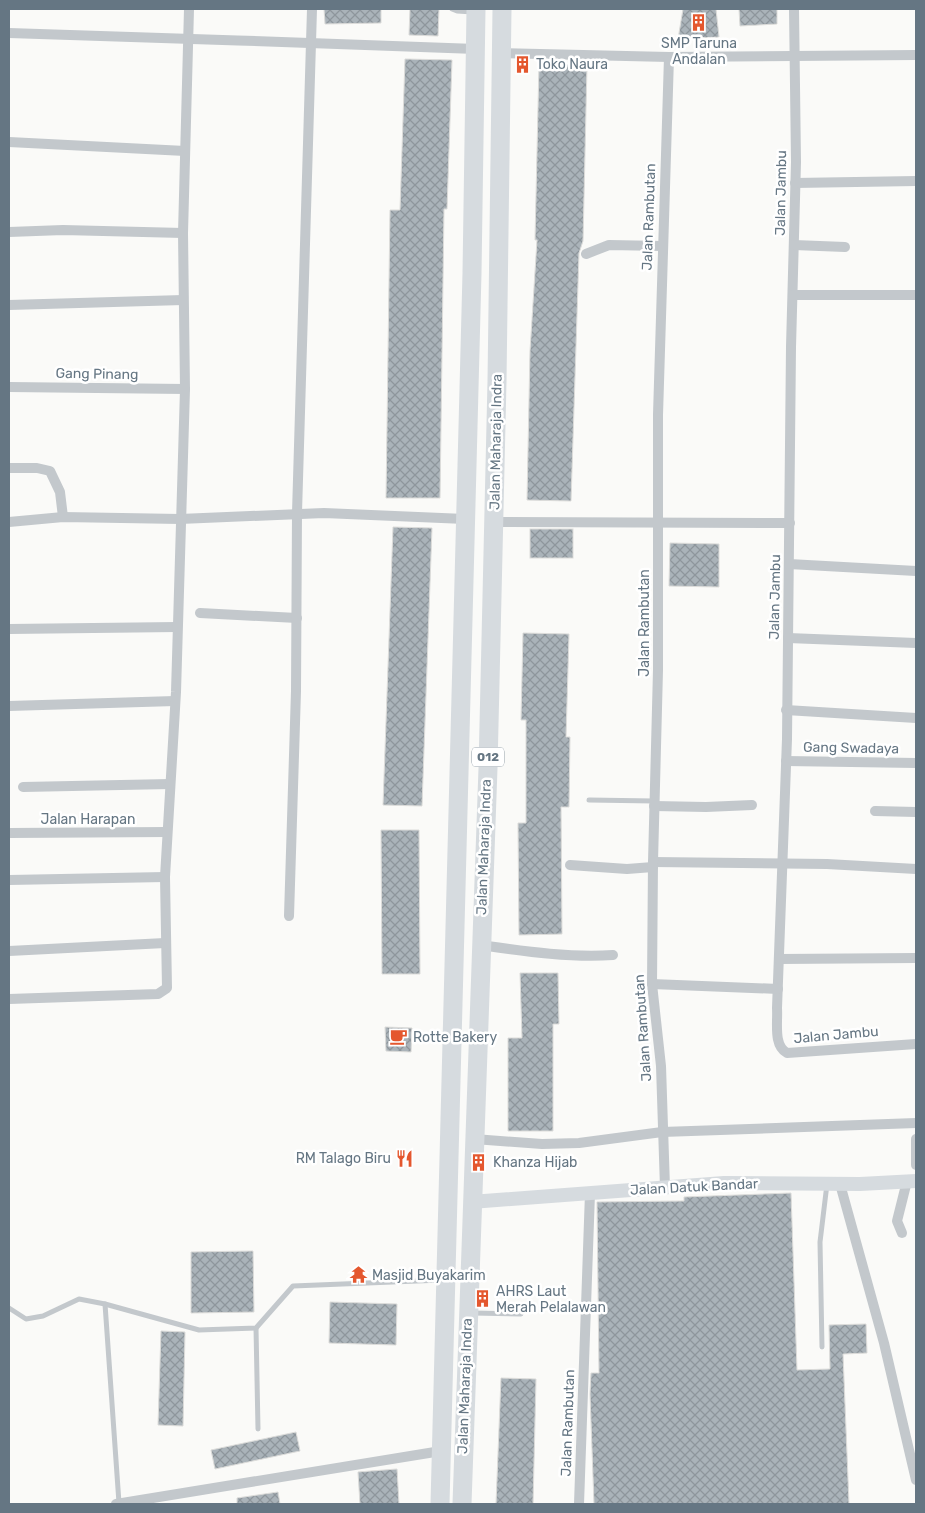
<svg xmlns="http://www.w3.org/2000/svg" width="925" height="1513" font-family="Rubik,sans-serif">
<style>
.building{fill:url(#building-cross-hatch);stroke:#dcdcda}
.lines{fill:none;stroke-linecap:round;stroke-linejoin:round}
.lane{stroke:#c3c8cc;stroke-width:5}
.street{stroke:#c3c8cc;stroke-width:10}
.secondary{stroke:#d6dbdf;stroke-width:14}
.highway{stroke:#d6dbdf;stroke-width:19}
.labels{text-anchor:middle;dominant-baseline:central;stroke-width:5;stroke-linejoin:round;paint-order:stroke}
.shield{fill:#fff;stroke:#939fa8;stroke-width:1}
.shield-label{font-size:12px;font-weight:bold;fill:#657683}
.poi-label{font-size:14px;fill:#657683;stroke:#fff;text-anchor:start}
.street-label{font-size:14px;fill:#657683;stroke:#fff}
</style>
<defs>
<pattern id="building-cross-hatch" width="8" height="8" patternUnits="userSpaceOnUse" patternTransform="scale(1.25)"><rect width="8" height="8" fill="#aab3b9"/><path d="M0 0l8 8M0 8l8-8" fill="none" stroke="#8e969c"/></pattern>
</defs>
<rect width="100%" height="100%" fill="#fafaf8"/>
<!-- building -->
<g class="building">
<path d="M324,9H381V23L325,24Z"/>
<path d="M410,9H439L438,36L409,35Z"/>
<path d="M683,9H716L719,37L678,39Z"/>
<path d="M739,9H777V24L740,26Z"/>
<path d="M405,59L452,60L447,209H444L440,498H386L390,210H400Z"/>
<path d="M539,64L587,65L583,241L579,253L571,501L527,500L530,351L537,240H535Z"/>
<path d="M393,527L432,528L422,806L383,805Z"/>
<rect x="530" y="529" width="43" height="29"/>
<path d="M670,543L719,544V587L669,586Z"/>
<path d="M523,633L569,634L566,737H570L569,807H561L562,934L519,935L518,823H526V720H521Z"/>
<path d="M381,830H419L420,974H382Z"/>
<path d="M520,973H558L559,1024H553V1131H508V1038H522Z"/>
<path d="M385,1027L412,1028L411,1052L386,1051Z"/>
<path d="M791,1193L797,1370L830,1369L829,1325L866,1324L867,1353L843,1354L849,1504H594L590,1394L591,1373H599L597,1202L684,1201V1197Z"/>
<path d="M253,1251L254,1312L191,1313V1252Z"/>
<path d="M330,1302L397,1304L396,1345L329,1343Z"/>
<path d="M161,1331L185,1332L183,1426L158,1425Z"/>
<path d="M501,1378L536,1379L533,1504H496Z"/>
<path d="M296,1432L300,1451L215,1469L211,1450Z"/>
<path d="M397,1469L399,1504H360L358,1472Z"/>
<path d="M278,1492L280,1504H237V1498Z"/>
</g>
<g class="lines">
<!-- lane -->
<g class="lane">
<path d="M452,9L457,11L473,12"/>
<path d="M589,800L654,801"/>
<path d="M105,1304L119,1503"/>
<path d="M9,1308L26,1319L43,1316L79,1299L105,1304L199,1330L256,1328L293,1286L442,1280"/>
<path d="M473,1313L521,1314"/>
<path d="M256,1328L258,1429"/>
<path d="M822,1347L820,1242L827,1184"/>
</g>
<!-- street -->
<g class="street">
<path d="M794,9L796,162L791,347L787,739L777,1008C778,1023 773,1045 787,1053L916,1044"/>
<path d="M9,33C165,37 320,44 476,49"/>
<path d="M502,53L669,57L916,55"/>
<path d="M9,142L185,151"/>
<path d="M795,183L916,181"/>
<path d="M9,232L63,230L183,233"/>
<path d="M794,245L845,247"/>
<path d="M586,254L609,245L662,246"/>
<path d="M793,295H916"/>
<path d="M9,305L183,300"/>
<path d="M9,387L185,389"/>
<path d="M9,468H37L50,471L60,492L63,517"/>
<path d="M9,522L63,517L180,519L324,513L465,519"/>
<path d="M494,522L790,523"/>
<path d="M789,564L916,571"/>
<path d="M200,613L297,618"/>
<path d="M9,629L177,627"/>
<path d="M788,638L916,643"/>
<path d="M9,706L175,701"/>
<path d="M786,710L916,718"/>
<path d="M786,761L916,763"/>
<path d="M23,787L170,784"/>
<path d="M654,806L706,807L752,805"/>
<path d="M875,811L916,812"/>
<path d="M9,833L167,832"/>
<path d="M653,862L827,864L916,869"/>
<path d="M570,865L627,869L653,867"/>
<path d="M9,880L165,877"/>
<path d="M289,916L296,691L297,513L312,9"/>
<path d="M480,945C523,951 569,958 613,955"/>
<path d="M9,951L165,943"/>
<path d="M779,959L916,958"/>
<path d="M652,984L778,989"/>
<path d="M9,999L158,994L167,988L165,877L176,692L185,389L183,233L189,9"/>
<path d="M474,1139L542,1144L579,1143L662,1132L916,1123"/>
<path d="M916,1139V1165"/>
<path d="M840,1184L884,1343L916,1480"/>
<path d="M665,1188L661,1066L652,984L653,862L658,670V415L669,57"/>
<path d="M902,1233L897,1221L907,1181"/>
<path d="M116,1504L441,1451"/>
<path d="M579,1504L590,1193"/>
</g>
<!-- secondary -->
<path class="secondary" d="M471,1202L724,1183L860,1184L916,1181"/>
<!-- highway -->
<g class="highway">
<path d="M440,1504L472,273L476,9"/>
<path d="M462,1504L488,768L497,381L502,9"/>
</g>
</g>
<!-- icons -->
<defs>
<symbol id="building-bare" viewBox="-9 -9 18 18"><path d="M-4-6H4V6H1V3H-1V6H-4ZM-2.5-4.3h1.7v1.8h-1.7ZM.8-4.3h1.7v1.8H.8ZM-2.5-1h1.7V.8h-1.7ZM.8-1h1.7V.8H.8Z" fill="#e4572e" stroke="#fff" stroke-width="2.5" paint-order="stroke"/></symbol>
<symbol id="cafe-bare" viewBox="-9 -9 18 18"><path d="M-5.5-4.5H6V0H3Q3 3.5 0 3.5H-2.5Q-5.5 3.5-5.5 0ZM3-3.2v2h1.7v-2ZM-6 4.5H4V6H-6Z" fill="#e4572e" stroke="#fff" stroke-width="2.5" paint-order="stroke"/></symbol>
<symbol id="restaurant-bare" viewBox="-9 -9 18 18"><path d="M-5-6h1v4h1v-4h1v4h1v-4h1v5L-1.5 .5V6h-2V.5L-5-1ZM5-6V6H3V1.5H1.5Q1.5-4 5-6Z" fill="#e4572e" stroke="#fff" stroke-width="2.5" paint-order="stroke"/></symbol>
<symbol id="temple-bare" viewBox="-9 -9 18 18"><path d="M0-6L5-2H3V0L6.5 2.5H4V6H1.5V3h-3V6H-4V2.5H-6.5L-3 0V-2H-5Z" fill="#e4572e" stroke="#fff" stroke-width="2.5" paint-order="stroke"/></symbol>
</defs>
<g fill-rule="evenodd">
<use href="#building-bare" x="686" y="10" width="25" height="25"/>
<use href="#building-bare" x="510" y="52" width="25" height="25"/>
<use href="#cafe-bare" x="386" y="1024" width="25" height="25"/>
<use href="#restaurant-bare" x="392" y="1146" width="25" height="25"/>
<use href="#building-bare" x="466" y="1150" width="25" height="25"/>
<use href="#temple-bare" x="346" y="1262" width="25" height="25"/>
<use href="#building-bare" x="470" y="1286" width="25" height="25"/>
</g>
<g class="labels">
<!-- shield labels -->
<rect class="shield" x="472" y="747.5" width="32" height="19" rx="4"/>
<g class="shield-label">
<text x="488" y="757">012</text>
</g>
<!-- poi labels -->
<g class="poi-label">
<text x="699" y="43" text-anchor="middle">SMP Taruna<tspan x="699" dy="16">Andalan</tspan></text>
<text x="536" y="64">Toko Naura</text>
<text x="413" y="1037">Rotte Bakery</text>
<text x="391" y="1158" text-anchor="end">RM Talago Biru</text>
<text x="493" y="1162">Khanza Hijab</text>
<text x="372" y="1275">Masjid Buyakarim</text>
<text x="496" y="1291">AHRS Laut<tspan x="496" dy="16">Merah Pelalawan</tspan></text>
</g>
<!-- street labels -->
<g class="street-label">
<text transform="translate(781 193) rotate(-89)">Jalan Jambu</text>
<text transform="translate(649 217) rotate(-88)">Jalan Rambutan</text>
<text transform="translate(97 374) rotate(1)">Gang Pinang</text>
<text transform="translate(496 442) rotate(-89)">Jalan Maharaja Indra</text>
<text transform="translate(775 597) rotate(-89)">Jalan Jambu</text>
<text transform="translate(644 623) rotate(-90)">Jalan Rambutan</text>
<text transform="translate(851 748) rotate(1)">Gang Swadaya</text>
<text x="88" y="819">Jalan Harapan</text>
<text transform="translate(484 847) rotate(-88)">Jalan Maharaja Indra</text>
<text transform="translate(643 1028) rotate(-94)">Jalan Rambutan</text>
<text transform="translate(836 1035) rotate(-5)">Jalan Jambu</text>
<text transform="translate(694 1187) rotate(-3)">Jalan Datuk Bandar</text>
<text transform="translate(465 1386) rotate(-88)">Jalan Maharaja Indra</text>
<text transform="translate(568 1423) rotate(-88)">Jalan Rambutan</text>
</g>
</g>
<!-- border -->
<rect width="925" height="1513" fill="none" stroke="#657683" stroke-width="20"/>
</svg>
